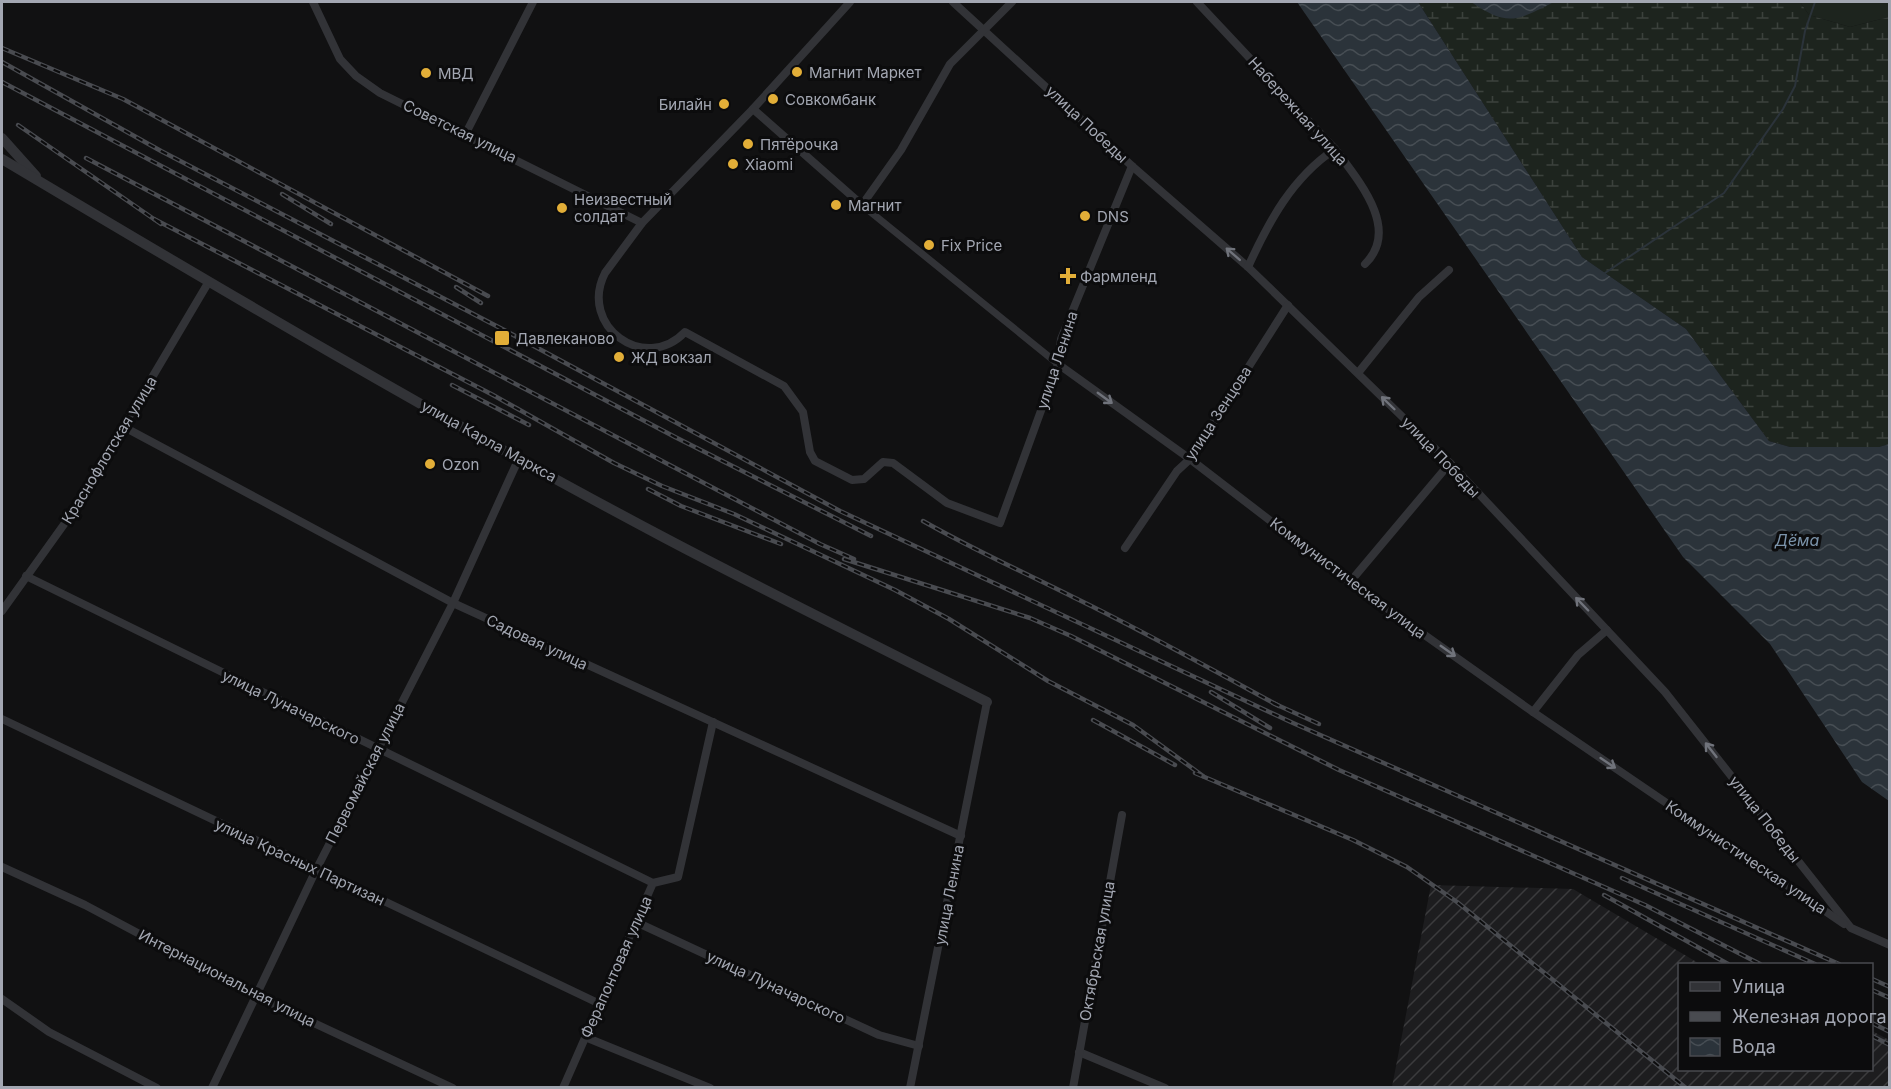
<svg xmlns="http://www.w3.org/2000/svg" width="1891" height="1089" font-family="Inter,sans-serif">
<style>
.industrial{fill:url(#industrial-furrows)}
.green{fill:#1d241e}
.wetland{fill:url(#wetland-marsh)}
.water{fill:url(#water-waves)}
.lines{fill:none;stroke-linecap:round;stroke-linejoin:round}
.stream{stroke:#2b333a;stroke-width:2}
.pedestrian{stroke:#323337;stroke-width:7}
.minor{stroke:#323337;stroke-width:8}
.tertiary{stroke:#323337;stroke-width:10}
.rail-casing{stroke:#494b50;stroke-width:4.5}
.rail{stroke:#0c0c0d;stroke-width:2;stroke-dasharray:7;stroke-linecap:butt}
.oneway{stroke:#70737b}
.poi-dot{fill:#e2ae38;stroke:#0c0c0d;stroke-width:2}
.labels{text-anchor:middle;dominant-baseline:central;stroke-width:6;stroke-linejoin:round;paint-order:stroke}
.poi-label{font-size:15px;fill:#a3a7b2;stroke:#0c0c0d;text-anchor:start}
.street-label{font-size:15px;fill:#a3a7b2;stroke:#0c0c0d}
.water-label{font-size:16px;font-style:italic;fill:#7c94ab;stroke:#0c0c0d}
</style>
<defs>
<pattern id="industrial-furrows" width="10" height="10" patternUnits="userSpaceOnUse" patternTransform="scale(1.5)"><rect width="10" height="10" fill="#1d1d1f"/><path d="M-1 1l2-2M0 10L10 0M9 11l2-2" fill="none" stroke="#3b3b3d"/></pattern>
<pattern id="wetland-marsh" width="20" height="14" patternUnits="userSpaceOnUse" patternTransform="scale(1.5)"><rect width="20" height="14" fill="#1d241e"/><path d="M1 5h8M5 5V1M11 12h8M15 12V8" fill="none" stroke="#3b413c"/></pattern>
<pattern id="water-waves" width="16" height="10" patternUnits="userSpaceOnUse" patternTransform="scale(1.5)"><rect width="16" height="10" fill="#2b333a"/><path d="M0 5q4-4 8 0t8 0" fill="none" stroke="#474e54"/></pattern>
</defs>
<rect width="100%" height="100%" fill="#111112"/>
<!-- industrial -->
<path class="industrial" d="M1431,885L1573,889L1700,964H1680V1070H1872V1031L1889,1040V1087H1392Z"/>
<!-- green -->
<path class="green" d="M1800,2H1889V17L1850,27L1809,15Z"/>
<!-- wetland -->
<path class="wetland" d="M1418,2H1800L1809,15L1850,27L1889,17V444L1879,447H1790L1769,441L1686,329L1582,257Z"/>
<!-- water -->
<g class="water">
<path d="M1297,2H1418L1582,257L1686,329L1769,441L1790,447H1879L1889,444V801L1862,782L1770,644L1683,557Z"/>
<path d="M1471,2H1554C1516,21 1508,27 1471,2Z"/>
</g>
<g class="lines">
<!-- stream -->
<path class="stream" d="M1605,273L1724,193L1783,109L1795,86L1805,31L1815,2"/>
<!-- pedestrian -->
<path class="pedestrian" d="M862,205L1058,364"/>
<!-- minor -->
<g class="minor">
<path d="M313,2L340,59L356,76L380,93L642,223"/>
<path d="M850,2L753,109L642,223L605,273C578,326 645,374 685,332L784,386L803,412L810,452L815,461L852,480L864,479L883,462L893,463L947,503L1000,523L1058,364L1061,339L1132,166"/>
<path d="M953,2L1132,166L1248,267L1450,463L1665,692L1851,928L1890,945"/>
<path d="M1197,2L1335,149C1358,180 1401,229 1365,264"/>
<path d="M753,109L862,205L901,150L950,64L1012,2"/>
<path d="M466,133L533,2"/>
<path d="M1248,267C1269,221 1292,178 1335,149"/>
<path d="M1058,364L1190,459L1350,582L1533,712L1844,924"/>
<path d="M1358,373L1419,297L1449,270"/>
<path d="M124,427L453,603L961,836"/>
<path d="M1125,548L1177,471L1190,459L1288,305"/>
<path d="M26,576L653,883"/>
<path d="M1350,582L1450,463"/>
<path d="M2,611L70,516L208,283"/>
<path d="M1533,712L1578,655L1607,630"/>
<path d="M2,719L600,1004"/>
<path d="M2,867L85,905L256,996L453,1088"/>
<path d="M636,922L879,1035L919,1046"/>
<path d="M2,999L49,1032L157,1088"/>
<path d="M585,1037L710,1088"/>
<path d="M1079,1052L1165,1088"/>
<path d="M212,1088L316,870L453,603L519,458"/>
<path d="M563,1088L653,883L678,877L713,722"/>
<path d="M910,1088L987,702"/>
<path d="M1073,1088L1122,815"/>
</g>
<!-- tertiary -->
<g class="tertiary">
<path d="M2,138L36,176"/>
<path d="M2,159C220,289 440,419 665,538C771,594 880,647 987,702"/>
</g>
<defs>
<g id="rail">
<path d="M2,48L123,99L488,296"/>
<path d="M2,62L161,151L506,331L840,511L1293,723L1839,964"/>
<path d="M2,82L675,437L871,536"/>
<path d="M18,125L161,224"/>
<path d="M86,158L820,544L854,559"/>
<path d="M282,194L331,224"/>
<path d="M154,219L493,395L614,463L662,486L734,514L895,590L949,619L1048,681L1133,725L1203,776"/>
<path d="M456,287L481,303"/>
<path d="M452,385L529,425"/>
<path d="M648,489L681,506L781,544"/>
<path d="M923,521C972,549 1023,572 1073,597C1143,631 1211,669 1279,706"/>
<path d="M844,559L1030,618L1071,636L1339,770L1645,905L1760,964"/>
<path d="M1211,692L1270,728"/>
<path d="M1273,703L1319,724"/>
<path d="M1093,720L1175,765"/>
<path d="M1195,773L1353,840L1407,867L1457,902L1686,1088"/>
<path d="M1622,878L1815,964"/>
<path d="M1604,895L1728,964"/>
<path d="M1872,979L1890,987"/>
<path d="M1872,990L1890,998"/>
<path d="M1872,1023L1890,1032"/>
<path d="M1872,1036L1890,1045"/>
</g>
</defs>
<!-- rail casing -->
<use href="#rail" class="rail-casing"/>
<!-- rail -->
<use href="#rail" class="rail"/>
</g>
<!-- one-way arrows -->
<defs><path id="oneway-shaft" d="M-6 0H5M1.5-3L5.5 0L1.5 3" fill="none" stroke-width="1.6" stroke-linecap="round" stroke-linejoin="round" transform="scale(1.5)"/></defs>
<g class="oneway">
<use href="#oneway-shaft" transform="translate(1233 254) rotate(-139)"/>
<use href="#oneway-shaft" transform="translate(1105 398) rotate(36)"/>
<use href="#oneway-shaft" transform="translate(1388 403) rotate(-136)"/>
<use href="#oneway-shaft" transform="translate(1582 604) rotate(-134)"/>
<use href="#oneway-shaft" transform="translate(1448 651) rotate(35)"/>
<use href="#oneway-shaft" transform="translate(1711 750) rotate(-128)"/>
<use href="#oneway-shaft" transform="translate(1608 763) rotate(34)"/>
</g>
<!-- markers -->
<g class="poi-dot">
<circle cx="797" cy="72" r="6"/>
<circle cx="426" cy="73" r="6"/>
<circle cx="773" cy="99" r="6"/>
<circle cx="724" cy="104" r="6"/>
<circle cx="748" cy="144" r="6"/>
<circle cx="733" cy="164" r="6"/>
<circle cx="836" cy="205" r="6"/>
<circle cx="562" cy="208" r="6"/>
<circle cx="1085" cy="216" r="6"/>
<circle cx="929" cy="245" r="6"/>
<path d="M1065 267h6v6h6v6h-6v6h-6v-6h-6v-6h6z"/>
<rect x="494" y="330" width="16" height="16" rx="3"/>
<circle cx="619" cy="357" r="6"/>
<circle cx="430" cy="464" r="6"/>
</g>
<g class="labels">
<!-- poi labels -->
<g class="poi-label">
<text x="809" y="72">Магнит Маркет</text>
<text x="438" y="73">МВД</text>
<text x="785" y="99">Совкомбанк</text>
<text x="712" y="104" text-anchor="end">Билайн</text>
<text x="760" y="144">Пятёрочка</text>
<text x="745" y="164">Xiaomi</text>
<text x="574" y="199">Неизвестный<tspan x="574" dy="17">солдат</tspan></text>
<text x="848" y="205">Магнит</text>
<text x="1097" y="216">DNS</text>
<text x="941" y="245">Fix Price</text>
<text x="1080" y="276">Фармленд</text>
<text x="516" y="338">Давлеканово</text>
<text x="631" y="357">ЖД вокзал</text>
<text x="442" y="464">Ozon</text>
</g>
<!-- street labels -->
<g class="street-label">
<text transform="translate(1298 111) rotate(48)">Набережная улица</text>
<text transform="translate(1087 124) rotate(43)">улица Победы</text>
<text transform="translate(460 131) rotate(26)">Советская улица</text>
<text transform="translate(1057 360) rotate(-72)">улица Ленина</text>
<text transform="translate(1218 413) rotate(-57)">улица Зенцова</text>
<text transform="translate(489 441) rotate(29)">улица Карла Маркса</text>
<text transform="translate(109 450) rotate(-59)">Краснофлотская улица</text>
<text transform="translate(1441 457) rotate(46)">улица Победы</text>
<text transform="translate(1348 578) rotate(37)">Коммунистическая улица</text>
<text transform="translate(537 642) rotate(25)">Садовая улица</text>
<text transform="translate(291 707) rotate(26)">улица Луначарского</text>
<text transform="translate(365 773) rotate(-63)">Первомайская улица</text>
<text transform="translate(1765 819) rotate(52)">улица Победы</text>
<text transform="translate(1746 857) rotate(34)">Коммунистическая улица</text>
<text transform="translate(300 862) rotate(25)">улица Красных Партизан</text>
<text transform="translate(949 895) rotate(-79)">улица Ленина</text>
<text transform="translate(1097 951) rotate(-80)">Октябрьская улица</text>
<text transform="translate(616 967) rotate(-66)">Ферапонтовая улица</text>
<text transform="translate(227 978) rotate(27)">Интернациональная улица</text>
<text transform="translate(776 987) rotate(25)">улица Луначарского</text>
</g>
<!-- water labels -->
<g class="water-label">
<text x="1797" y="540">Дёма</text>
</g>
</g>
<!-- border -->
<rect width="1891" height="1089" fill="none" stroke="#a3a7b2" stroke-width="6"/>
<!-- legend -->
<rect x="1678" y="963" width="195" height="108" fill="#0c0c0d" stroke="#484a4f" stroke-width="1.5"/>
<rect x="1690" y="982" width="30" height="9" fill="#323337" stroke="#484a4f" stroke-width="1.5"/>
<text x="1732" y="993" font-size="18" fill="#a3a7b2">Улица</text>
<rect x="1690" y="1012" width="30" height="9" fill="#494b50" stroke="#484a4f" stroke-width="1.5"/>
<text x="1732" y="1023" font-size="18" fill="#a3a7b2">Железная дорога</text>
<rect x="1690" y="1038" width="30" height="18" fill="url(#water-waves)" stroke="#484a4f" stroke-width="1.5"/>
<text x="1732" y="1053" font-size="18" fill="#a3a7b2">Вода</text>
</svg>
